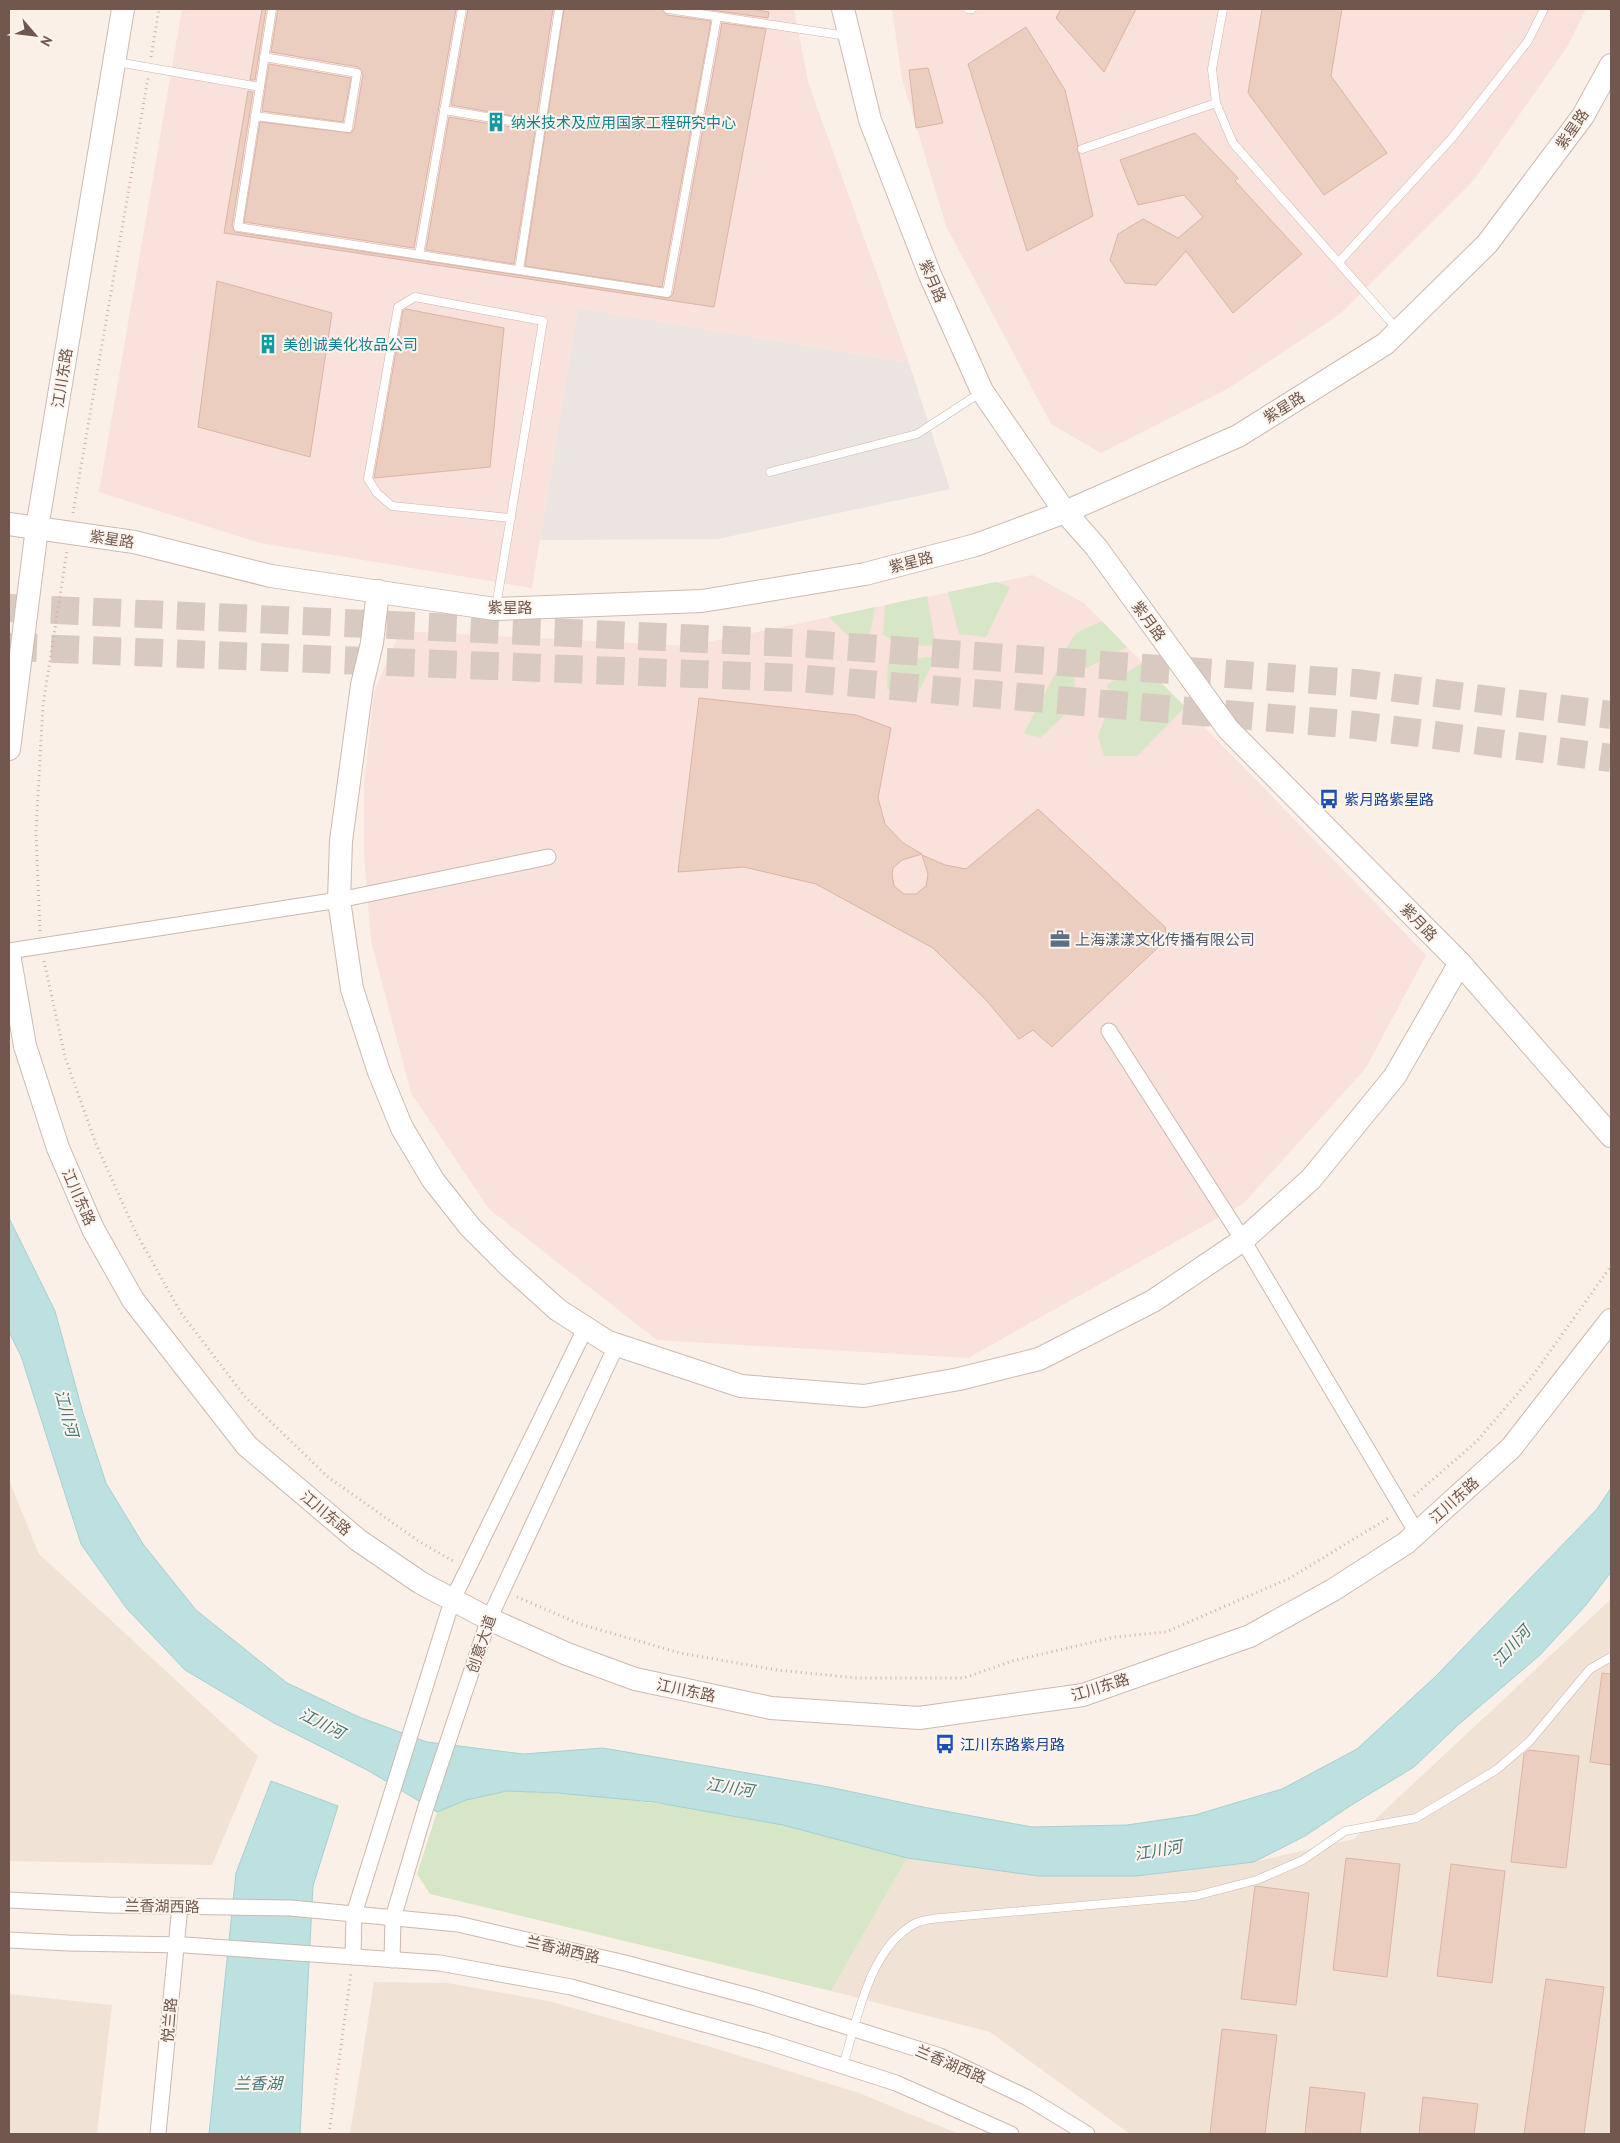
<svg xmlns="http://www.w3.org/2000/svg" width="1620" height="2143" font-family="'PT Sans','Noto Sans SC',sans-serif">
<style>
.residential{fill:#f1e2d6}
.commercial{fill:#f9e1dc}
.industrial{fill:#ebe4e0}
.green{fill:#d7e6c7}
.water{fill:#bde0e1;stroke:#a5d0d2}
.building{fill:#eccec1;stroke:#ddb3a4}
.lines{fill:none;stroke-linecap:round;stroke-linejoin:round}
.highway-tunnel{stroke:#d8cac1;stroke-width:28;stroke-dasharray:28 14;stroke-linecap:butt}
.lane-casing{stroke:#cbb8ae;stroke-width:9}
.street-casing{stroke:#cbb8ae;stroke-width:17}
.secondary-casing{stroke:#cfb9af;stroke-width:24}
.path{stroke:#d1b1a5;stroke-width:3;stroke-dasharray:1 4;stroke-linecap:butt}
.lane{stroke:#fff;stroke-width:8}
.street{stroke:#fff;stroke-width:15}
.secondary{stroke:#fff;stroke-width:22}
.labels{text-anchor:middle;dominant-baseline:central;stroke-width:4;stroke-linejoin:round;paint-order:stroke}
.culture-label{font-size:15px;fill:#0d838f;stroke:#fdf5ed;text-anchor:start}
.street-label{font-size:15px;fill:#71574e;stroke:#fdf5ed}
.transit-label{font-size:15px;fill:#164399;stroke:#fdf5ed;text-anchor:start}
.service-label{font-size:15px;fill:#4e5e75;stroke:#fdf5ed;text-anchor:start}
.water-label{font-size:16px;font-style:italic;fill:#47777b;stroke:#fdf5ed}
</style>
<rect width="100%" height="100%" fill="#faf0e7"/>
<!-- residential -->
<g class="residential">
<path d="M9,1480L39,1554L258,1756L212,1865L9,1861Z"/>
<path d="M1611,1599V2134H1130L990,2032L831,1991L907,1858L1038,1876H1136L1254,1862L1354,1839Z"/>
<path d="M374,1982L447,1983L548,2001L711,2047L859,2093L959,2134H350Z"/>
<path d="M9,1994L112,2005L97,2134H9Z"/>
</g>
<!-- commercial -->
<g class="commercial">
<path d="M182,9H794L808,82L909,363L578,308L532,588L260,543L99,492Z"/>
<path d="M892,9H1586L1567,47L1473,181L1340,314L1229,388L1101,453L1051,424L946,226L902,79Z"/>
<path d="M1033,575L1084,603L1426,955L1366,1068L1243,1204L968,1358L657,1340L489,1209L411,1093L371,941L364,855V785L374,692L400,631L689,646Z"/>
</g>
<!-- industrial -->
<path class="industrial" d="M578,308L909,363L950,489L718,539L540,540Z"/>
<!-- green -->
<g class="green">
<path d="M996,582L1010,587L986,637L959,634L948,592Z"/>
<path d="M927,596L936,646L901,645L883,635L885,605Z"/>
<path d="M875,607L870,635L848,636L829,617Z"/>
<path d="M1102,621L1127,647L1087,668L1063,653L1076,633Z"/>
<path d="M936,656L913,703L887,689L888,662Z"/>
<path d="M1142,663L1185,707L1137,756H1104L1098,736L1112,699L1107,685Z"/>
<path d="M1057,670L1075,678L1073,707L1040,738L1024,733Z"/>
<path d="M508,1791C600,1794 692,1806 782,1825C824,1833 866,1847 907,1858L831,1991L430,1894L417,1874L437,1812L466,1800Z"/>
</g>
<!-- water -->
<g class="water">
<path d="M9,1218L55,1311L83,1413L106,1483L143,1544L196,1610L287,1683L359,1717L427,1742L523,1754L603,1748L829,1787L923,1807L1032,1827L1127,1825L1195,1815L1282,1789L1357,1749L1436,1676L1597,1509L1611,1488V1572L1586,1605L1540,1655L1458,1725L1414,1767L1353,1804L1305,1836L1254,1862L1136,1876H1038L907,1858L783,1825L653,1802L557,1793L507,1791L466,1800L437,1812L369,1771L274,1723L185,1670L127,1609L81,1544L21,1356L9,1332Z"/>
<path d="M271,1781L338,1806L313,1886L300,2134H209L236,1873Z"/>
</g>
<!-- building -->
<g class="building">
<path d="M262,9H266L255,80H250Z"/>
<path d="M278,9H456L414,248L244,222L260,122L351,133L354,129L363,74L358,67L271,52Z"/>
<path d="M468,9H553L536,120L451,105Z"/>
<path d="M564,9H662L667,15L711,21L662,287L525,266Z"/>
<path d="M704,9H751L769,12L768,18Z"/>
<path d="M1061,9H1136L1104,72L1056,18Z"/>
<path d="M1262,9H1342L1331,76L1387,153L1324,195L1248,93Z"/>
<path d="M722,23L766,29L714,307L224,233L248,91L253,92L232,226L235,232L669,298L673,294Z"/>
<path d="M1026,27L1065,90L1078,146L1077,150L1079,154L1093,216L1027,251L968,64Z"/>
<path d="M269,64L351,78L343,122L262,111Z"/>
<path d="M928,68L943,123L916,128L909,70Z"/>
<path d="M449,117L535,131L514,264L426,250Z"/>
<path d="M1195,133L1238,178L1235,181L1302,254L1233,313L1186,251L1156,285L1125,283L1110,260L1118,234L1143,219L1178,238L1203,217L1184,195L1138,205L1120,160Z"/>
<path d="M217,281L332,313L310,457L198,427Z"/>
<path d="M406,309L504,328L490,467L374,478L403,311Z"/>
<path d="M699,698L856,715L891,728L878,798L885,824L903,843L922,854L902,860L893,868L892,874L894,886L904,894H916L926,886L928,874L922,855L945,865L966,869L1038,809L1165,927L1167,939L1052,1047L1033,1030L1019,1039L986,1000L933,948L816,884L744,867L678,872Z"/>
<path d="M1602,1673L1611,1674V1765L1590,1762Z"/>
<path d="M1529,1750L1579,1756L1566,1868L1511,1862L1524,1754Z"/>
<path d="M1346,1858L1400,1864L1387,1977L1333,1970Z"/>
<path d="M1451,1864L1505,1871L1492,1983L1437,1976Z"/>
<path d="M1255,1886L1309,1893L1296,2005L1241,1999Z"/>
<path d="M1546,1979L1604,1987L1584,2134H1524Z"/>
<path d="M1222,2029L1277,2035L1265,2134H1210Z"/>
<path d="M1310,2087L1365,2093L1360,2134H1305Z"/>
<path d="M1423,2097L1478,2104L1474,2134H1419Z"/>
</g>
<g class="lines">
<!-- highway-tunnel -->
<g class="highway-tunnel">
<path d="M9,608L794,643L1356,683L1611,715"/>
<path d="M9,647L796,678L1357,725L1611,758"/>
</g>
<defs>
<g id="lane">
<path d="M272,9L238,227L667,293L717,17"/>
<path d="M668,9L847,36"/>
<path d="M968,9H972"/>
<path d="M1223,9L1212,69L1216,103L1233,143L1398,330"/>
<path d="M117,62L260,87"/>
<path d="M444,110L541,126"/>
<path d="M255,116L348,128L357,73L264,57"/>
<path d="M1082,149L1216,103"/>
<path d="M419,255L462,9"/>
<path d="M1339,262L1452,138L1528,41L1544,9"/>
<path d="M519,270L559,9"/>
<path d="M770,472L917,434L980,393"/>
<path d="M496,607L543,321L415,297L398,307L368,479L377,493L392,506L511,518"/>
<path d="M843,2066C857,2020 869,1949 914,1924C921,1920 932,1919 940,1918L1195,1896L1257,1880L1303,1860L1345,1831L1416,1818L1496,1770L1529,1742L1590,1669L1611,1657"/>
</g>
<g id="street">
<path d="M9,951L339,900L548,857"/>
<path d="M1109,1031L1243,1240L1417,1533"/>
<path d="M9,1900L107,1905L291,1908L458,1924L625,1963L756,1998L940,2056L1028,2098L1087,2134"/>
<path d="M9,1940L68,1943L185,1945L440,1963L571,1987L765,2041L896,2083L1011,2134"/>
<path d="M353,1957L354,1914L452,1601L586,1327"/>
<path d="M392,1960L393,1918L425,1810L489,1619L617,1344"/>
<path d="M158,2134L180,1906"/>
</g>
<g id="secondary">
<path d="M843,9L870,120L930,275L982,391L1065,512L1096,547L1228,729L1460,963L1611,1136"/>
<path d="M9,524L134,542L271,576L495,609L702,601L865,574L976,545L1065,512L1238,436L1385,344L1487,244L1583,116L1611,65"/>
<path d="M378,591L372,643L362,685L341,841L339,900L352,989L379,1072L402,1128L433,1180L470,1227L508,1265L558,1310L608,1342L741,1386L864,1396L959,1379L1039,1359L1153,1301L1243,1240L1311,1179L1395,1076L1460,963"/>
<path d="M9,749L37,528L123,9"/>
<path d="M9,954L25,1046L58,1148L93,1229L133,1300L247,1446L358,1540L421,1583L489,1619L567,1654L635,1679L771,1708L919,1718L1083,1695L1250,1636L1333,1590L1406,1543L1511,1448L1611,1320"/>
</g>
</defs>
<!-- lane casing -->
<use href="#lane" class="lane-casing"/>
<!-- street casing -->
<use href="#street" class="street-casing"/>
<!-- secondary casing -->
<use href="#secondary" class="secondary-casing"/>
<!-- path -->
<g class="path">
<path d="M151,57L159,9"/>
<path d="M73,513L148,78"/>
<path d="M40,931L36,832L43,705L67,551"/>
<path d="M44,961L65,1057L96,1144L136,1233L181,1313L246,1398L328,1477L420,1542L453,1561"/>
<path d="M1414,1496L1477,1441L1531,1378L1611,1266"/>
<path d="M517,1597L580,1624L680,1653L777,1670L857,1678H964L1012,1661L1115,1637L1166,1632L1290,1578L1390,1517"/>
<path d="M329,2134L351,1973"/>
</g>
<!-- lane -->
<use href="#lane" class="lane"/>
<!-- street -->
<use href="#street" class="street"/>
<!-- secondary -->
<use href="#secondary" class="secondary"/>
</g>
<!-- icons -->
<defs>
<symbol id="building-bare" viewBox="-9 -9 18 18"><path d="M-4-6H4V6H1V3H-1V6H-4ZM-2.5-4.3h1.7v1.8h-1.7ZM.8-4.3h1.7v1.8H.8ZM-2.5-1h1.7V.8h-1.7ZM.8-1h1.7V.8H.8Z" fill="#0f9aa8" stroke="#fdf5ed" stroke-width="2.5" paint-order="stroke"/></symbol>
<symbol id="bus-bare" viewBox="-9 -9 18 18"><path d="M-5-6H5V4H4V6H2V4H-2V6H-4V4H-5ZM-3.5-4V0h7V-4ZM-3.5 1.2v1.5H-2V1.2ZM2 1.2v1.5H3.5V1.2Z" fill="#1a4fb4" stroke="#fdf5ed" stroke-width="2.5" paint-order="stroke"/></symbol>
<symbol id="office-bare" viewBox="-9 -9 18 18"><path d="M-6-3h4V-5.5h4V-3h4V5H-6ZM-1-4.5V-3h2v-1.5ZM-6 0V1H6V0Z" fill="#5c6f8a" stroke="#fdf5ed" stroke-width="2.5" paint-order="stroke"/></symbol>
</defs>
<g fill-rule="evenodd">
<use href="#building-bare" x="482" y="108" width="28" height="28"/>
<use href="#building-bare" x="254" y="330" width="28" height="28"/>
<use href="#bus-bare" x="1315" y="785" width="28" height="28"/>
<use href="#office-bare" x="1046" y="925" width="28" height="28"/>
<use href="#bus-bare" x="931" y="1730" width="28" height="28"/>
</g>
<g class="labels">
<!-- culture labels -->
<g class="culture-label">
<text x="511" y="122">纳米技术及应用国家工程研究中心</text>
<text x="283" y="344">美创诚美化妆品公司</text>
</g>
<!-- street labels -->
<g class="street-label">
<text transform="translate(1572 129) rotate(-55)">紫星路</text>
<text transform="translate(933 281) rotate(67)">紫月路</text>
<text transform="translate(62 378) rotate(-81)">江川东路</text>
<text transform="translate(1284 407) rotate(-32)">紫星路</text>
<text transform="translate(112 539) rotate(9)">紫星路</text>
<text transform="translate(911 562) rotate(-14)">紫星路</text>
<text x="510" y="607">紫星路</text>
<text transform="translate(1149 621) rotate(54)">紫月路</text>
<text transform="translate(1419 922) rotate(46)">紫月路</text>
<text transform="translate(79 1197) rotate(66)">江川东路</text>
<text transform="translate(1454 1500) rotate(-42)">江川东路</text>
<text transform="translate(326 1513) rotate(40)">江川东路</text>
<text transform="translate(481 1644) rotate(-71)">创意大道</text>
<text transform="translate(1100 1687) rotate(-17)">江川东路</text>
<text transform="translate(686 1690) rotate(12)">江川东路</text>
<text transform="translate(162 1906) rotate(1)">兰香湖西路</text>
<text transform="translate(563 1949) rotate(13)">兰香湖西路</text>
<text transform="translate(169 2020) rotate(-85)">悦兰路</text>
<text transform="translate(951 2064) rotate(23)">兰香湖西路</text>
</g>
<!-- transit labels -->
<g class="transit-label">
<text x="1344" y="799">紫月路紫星路</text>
<text x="960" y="1744">江川东路紫月路</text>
</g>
<!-- service labels -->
<g class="service-label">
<text x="1075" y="939">上海漾漾文化传播有限公司</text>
</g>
<!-- water labels -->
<g class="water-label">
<text transform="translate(67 1413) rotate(75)">江川河</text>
<text transform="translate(1511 1646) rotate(-48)">江川河</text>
<text transform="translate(322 1723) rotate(27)">江川河</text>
<text transform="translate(730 1787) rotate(9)">江川河</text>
<text transform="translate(1158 1850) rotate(-10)">江川河</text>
<text x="258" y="2083">兰香湖</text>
</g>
</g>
<!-- border -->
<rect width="1620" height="2143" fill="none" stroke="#71574e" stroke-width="20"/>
<!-- north arrow -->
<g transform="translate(35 35) rotate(118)" stroke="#fdf5ed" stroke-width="4" paint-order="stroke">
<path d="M0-4L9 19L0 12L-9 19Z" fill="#71574e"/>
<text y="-8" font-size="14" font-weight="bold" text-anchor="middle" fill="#71574e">N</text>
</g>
</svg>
